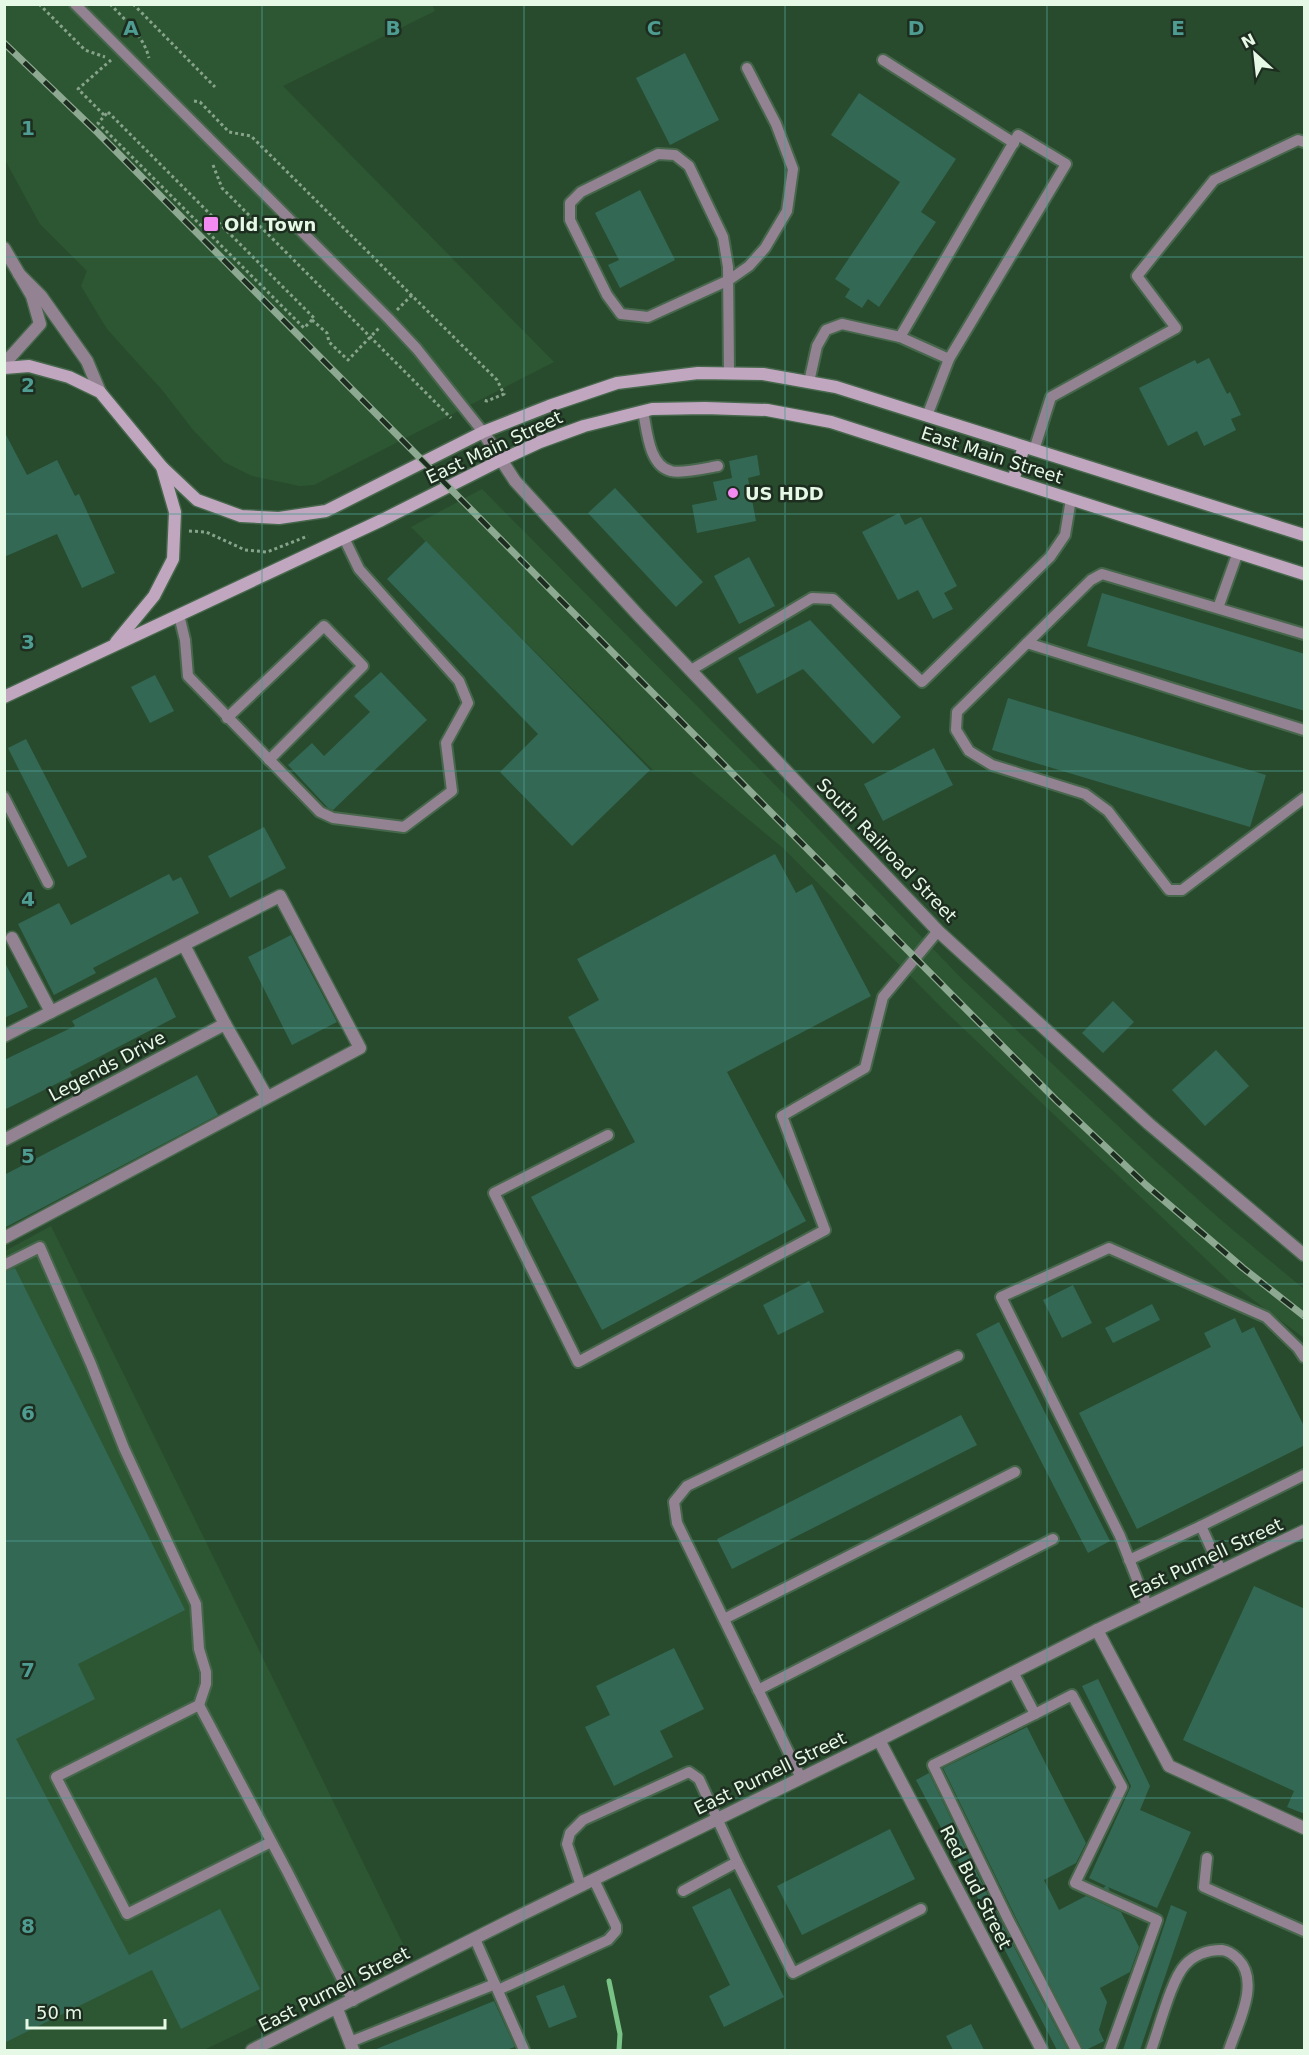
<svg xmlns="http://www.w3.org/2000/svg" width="1309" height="2055" font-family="'DejaVu Sans',sans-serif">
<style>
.built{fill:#2d5733}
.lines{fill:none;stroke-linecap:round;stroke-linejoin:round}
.stream{stroke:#77c284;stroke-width:5}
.building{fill:#336854}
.service-casing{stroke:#46674b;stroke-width:14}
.minor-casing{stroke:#46674b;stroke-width:15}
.tertiary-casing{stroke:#46674b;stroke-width:15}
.secondary-casing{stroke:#46674b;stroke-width:15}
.path{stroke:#88a38b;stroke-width:3;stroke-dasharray:3 3;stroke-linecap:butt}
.service{stroke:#938392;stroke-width:10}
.minor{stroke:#938392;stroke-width:12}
.tertiary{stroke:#938392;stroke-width:12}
.secondary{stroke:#c0a7bf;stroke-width:12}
.rail-casing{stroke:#8ea991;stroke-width:7}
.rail{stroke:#1d2d1f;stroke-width:4.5;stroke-dasharray:14;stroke-linecap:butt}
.grid{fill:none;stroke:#4f9d92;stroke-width:1.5;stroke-opacity:0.55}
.poi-dot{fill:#f28af2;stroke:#1d2d1f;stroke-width:2}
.labels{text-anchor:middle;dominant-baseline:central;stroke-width:5;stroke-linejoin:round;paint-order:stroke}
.poi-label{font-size:18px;font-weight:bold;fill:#e5f9e6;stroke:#1d2d1f;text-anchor:start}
.street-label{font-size:18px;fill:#e5f9e6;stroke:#1d2d1f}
.grid-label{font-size:20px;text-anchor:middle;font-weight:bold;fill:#4f9d92;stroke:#1d2d1f;stroke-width:5;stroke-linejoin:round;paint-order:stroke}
</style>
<rect width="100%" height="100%" fill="#284b2d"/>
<!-- built -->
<g class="built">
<path d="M4,5H432L435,11L283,86L554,362L314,485L300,486L252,476L224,462L194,431L163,391L107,329L81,286L87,271L40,224L5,160Z"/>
<path d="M482,489L802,812L961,978L1152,1158L1221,1220L1304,1289V1338L1231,1283L946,1012L783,848L691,772L654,771L411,527Z"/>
<path d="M51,1226L407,1952L204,2050H5V1251Z"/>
</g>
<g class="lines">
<!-- stream -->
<path class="stream" d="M609,1981L620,2034L619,2050"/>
</g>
<!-- building -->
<g class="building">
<path d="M685,53L719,120L670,145L636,78Z"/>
<path d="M859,93L956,159L921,212L936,222L879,307L868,299L862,308L845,297L850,289L835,279L900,182L831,135Z"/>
<path d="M640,190L675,260L620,288L608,265L619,260L595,213Z"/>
<path d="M1209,358L1227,394L1230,392L1241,415L1231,419L1236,430L1204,446L1197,431L1168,446L1139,388L1195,360L1197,364Z"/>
<path d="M4,431L27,475L57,460L75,496L79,494L115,573L82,588L57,534L4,557Z"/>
<path d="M757,455L760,475L748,478L756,521L697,533L692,505L717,500L713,482L732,478L729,461Z"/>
<path d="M615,488L703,582L676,607L588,513Z"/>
<path d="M899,513L905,525L921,517L957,586L944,593L953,609L933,619L918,590L898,600L862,532Z"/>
<path d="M426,541L650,770L572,846L500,772L538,734L387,579Z"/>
<path d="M749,557L775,606L739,624L714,576Z"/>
<path d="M1102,593L1305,654V711L1087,646Z"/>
<path d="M810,620L901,717L873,744L803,669L757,694L738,658Z"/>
<path d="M381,672L427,720L333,810L328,808L288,765L312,743L324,756L370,712L354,696Z"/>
<path d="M155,675L174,711L150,723L131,687Z"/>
<path d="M1008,698L1266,775L1250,827L992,750Z"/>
<path d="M26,739L87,857L68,867L8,748Z"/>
<path d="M934,748L953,785L883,821L864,784Z"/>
<path d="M264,827L286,868L230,898L208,856Z"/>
<path d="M775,854L796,893L812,884L871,996L727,1072L806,1221L602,1330L531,1197L635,1142L568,1017L599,1000L577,959Z"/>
<path d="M169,874L173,881L181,877L199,913L93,968L96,973L54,995L18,924L59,903L71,925Z"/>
<path d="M291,935L337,1022L292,1045L248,957Z"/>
<path d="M4,961L28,1007L4,1018Z"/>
<path d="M156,977L176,1017L70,1072L72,1076L4,1110V1060L75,1026L72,1021Z"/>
<path d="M1113,1001L1134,1022L1103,1053L1082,1033Z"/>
<path d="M1216,1050L1249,1086L1205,1126L1172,1090Z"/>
<path d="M197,1075L218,1115L4,1228V1175Z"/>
<path d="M15,1268L185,1610L78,1664L95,1699L16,1739L129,1955L220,1909L260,1989L181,2029L152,1970L4,2043V1272Z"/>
<path d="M809,1281L824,1312L778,1335L763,1305Z"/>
<path d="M1073,1285L1092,1323L1062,1338L1043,1300Z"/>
<path d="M1152,1304L1160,1320L1113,1343L1105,1328Z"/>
<path d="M1235,1318L1242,1333L1254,1327L1305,1428V1445L1137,1529L1079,1413L1211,1347L1204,1333Z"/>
<path d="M999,1322L1110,1541L1088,1553L976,1334Z"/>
<path d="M961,1415L977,1445L732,1569L717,1539Z"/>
<path d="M1254,1586L1305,1609V1814L1287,1807L1294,1791L1183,1740Z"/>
<path d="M674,1648L704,1709L660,1731L673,1757L614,1786L585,1727L610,1715L596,1686Z"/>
<path d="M1098,1679L1150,1786L1140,1810L1191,1832L1157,1908L1108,1887L1110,1891L1103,1888L1106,1886L1089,1878L1131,1786L1082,1686Z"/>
<path d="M1027,1727L1086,1843L1076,1863L1044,1880L1059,1910L1086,1896L1121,1912L1139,1947L1130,1972L1100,1988L1107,2002L1099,2030L1104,2041L1086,2050H1083L1015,1916L943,1768Z"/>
<path d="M929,1773L1001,1922L1068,2050H1057L916,1780Z"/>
<path d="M890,1829L915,1879L802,1935L777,1886Z"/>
<path d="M730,1888L784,1997L724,2027L709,1996L730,1985L692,1907Z"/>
<path d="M1171,1905L1187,1912L1140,2050H1123Z"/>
<path d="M564,1985L577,2017L549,2028L536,1996Z"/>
<path d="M494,2001L515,2047L506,2050H374Z"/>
<path d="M971,2024L984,2050H953L946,2036Z"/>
</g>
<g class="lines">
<defs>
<g id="service">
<path d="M75,4L389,319L417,349L483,432"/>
<path d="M883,60L1014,143"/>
<path d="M900,337L949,359"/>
<path d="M729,373L728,267L723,237L689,166L675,155L658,154L581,192L570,203V220L607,295L621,314L648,317L729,280L749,266L765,248L787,211L793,169L776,124L747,68"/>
<path d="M809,382L817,346L826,330L842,324L900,337L1018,135L1066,164L949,359L927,416"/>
<path d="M643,411C647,431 649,466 671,471C682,474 706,468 718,466"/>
<path d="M1034,450L1051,397L1176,328L1137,276L1214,180L1298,140L1304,142"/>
<path d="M1218,608L1238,552"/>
<path d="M179,615L185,640L188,676L320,812L333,818L404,827L452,791L446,743L468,703L459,681L359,569L344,538"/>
<path d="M1304,634L1102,574L1091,580L957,712L956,730L969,751L992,765L1085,794L1108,811L1169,890H1182L1304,798"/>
<path d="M1027,643L1304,730"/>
<path d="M691,670L812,598L833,599L922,682L1050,557L1065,535L1071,499"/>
<path d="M227,718L324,626L363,666L269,760"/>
<path d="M4,797L48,883"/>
<path d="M608,1135L494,1193L578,1362L825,1230L782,1116L865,1068L883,997L938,931"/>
<path d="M4,1265L40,1247L91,1364L124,1448L196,1604L199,1649L206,1672V1684L199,1705L56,1777L127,1914L271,1842"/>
<path d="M1129,1560L1201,1526"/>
<path d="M1221,1570L1201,1526L1304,1475"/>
<path d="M1147,1605L1120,1536L1001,1297L1109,1248L1266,1317L1298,1348L1304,1357"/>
<path d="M724,1619L1015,1472"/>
<path d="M1013,1672L1035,1714L1072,1695L1122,1787L1075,1883L1157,1920L1110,2050"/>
<path d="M758,1690L1053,1539"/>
<path d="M199,1705L287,1871L353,2001"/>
<path d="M1035,1714L933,1765L1008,1919L1076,2050"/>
<path d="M801,1778L677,1523L674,1502L687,1486L958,1356"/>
<path d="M1207,1858L1204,1887L1304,1931"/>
<path d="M737,1862L793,1973L921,1909"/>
<path d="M581,1886L567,1844L570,1833L583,1820L689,1772L699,1779L737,1862L683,1891"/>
<path d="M475,1939L524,2050"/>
<path d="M498,1990L608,1940L616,1931V1926L594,1880"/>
<path d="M350,2042L495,1984"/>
<path d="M1151,2050C1159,2029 1171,1980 1185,1965C1195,1954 1208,1950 1222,1950C1229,1951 1233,1954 1238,1959C1261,1982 1237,2025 1229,2050"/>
</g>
<g id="minor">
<path d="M4,248L32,296L40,324L4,364"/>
<path d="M19,274L41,296L87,361L100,392"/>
<path d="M184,945L225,1024L267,1097"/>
<path d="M4,1036L51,1012L12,938"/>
<path d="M4,1140L225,1024"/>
<path d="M4,1238L360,1048L280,896L51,1012"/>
<path d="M1097,1630L1169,1766L1304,1828"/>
<path d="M879,1740L1042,2050"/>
<path d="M337,2009L353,2050"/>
</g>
<g id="tertiary">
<path d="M483,432L515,481L639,616L938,931L1149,1124L1304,1255"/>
<path d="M252,2050L519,1916L879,1740L1097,1630L1304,1531"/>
</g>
<g id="secondary">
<path d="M4,368L29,366L69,377L100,392L162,467L175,512L173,559L154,596L116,642"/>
<path d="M162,467L197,500L241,516L279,518L326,511L483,432L549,406L617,383L698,373L763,374L836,387L1304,535"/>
<path d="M1013,480L1024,447"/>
<path d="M4,697L382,520L501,460L540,442L584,426L652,409L705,408L767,410L831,422L1304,574"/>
</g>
</defs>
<!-- service casing -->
<use href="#service" class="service-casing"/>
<!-- minor casing -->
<use href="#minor" class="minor-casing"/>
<!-- tertiary casing -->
<use href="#tertiary" class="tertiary-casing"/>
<!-- secondary casing -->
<use href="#secondary" class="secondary-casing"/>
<!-- path -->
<g class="path">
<path d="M39,4L85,50L105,57"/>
<path d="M110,4C126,21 143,35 149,58"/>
<path d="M133,4L215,87"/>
<path d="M194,101L200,102L229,132L251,136L497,380L504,394L487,401L483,400"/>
<path d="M108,112L314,318L304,328L98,123Z"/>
<path d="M104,115L78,89L111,60"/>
<path d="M213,165L222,188L451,418"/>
<path d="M397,310L412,295"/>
<path d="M312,320L327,333L329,342L348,360L380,327"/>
<path d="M189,531L206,532L245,550L267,552L308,536"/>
</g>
<!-- service -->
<use href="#service" class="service"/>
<!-- minor -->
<use href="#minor" class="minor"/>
<!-- tertiary -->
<use href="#tertiary" class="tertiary"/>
<!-- secondary -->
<use href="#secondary" class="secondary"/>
<defs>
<path id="rail" d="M4,43L98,133L1056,1100L1146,1185L1243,1268L1304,1316"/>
</defs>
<!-- rail casing -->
<use href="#rail" class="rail-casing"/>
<!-- rail -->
<use href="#rail" class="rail"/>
</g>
<!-- grid -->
<path class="grid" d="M262,4V2050M524,4V2050M785,4V2050M1047,4V2050M4,257H1304M4,514H1304M4,771H1304M4,1028H1304M4,1284H1304M4,1541H1304M4,1798H1304"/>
<!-- markers -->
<g class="poi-dot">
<rect x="203" y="216" width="16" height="16" rx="3"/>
<circle cx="733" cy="493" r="6"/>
</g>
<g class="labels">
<!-- poi labels -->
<g class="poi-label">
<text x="224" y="224">Old Town</text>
<text x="745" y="493">US HDD</text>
</g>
<!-- street labels -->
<g class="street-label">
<text transform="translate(494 447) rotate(-25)">East Main Street</text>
<text transform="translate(992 455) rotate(18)">East Main Street</text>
<text transform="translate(887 850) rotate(46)">South Railroad Street</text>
<text transform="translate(107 1066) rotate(-28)">Legends Drive</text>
<text transform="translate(1206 1558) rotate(-25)">East Purnell Street</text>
<text transform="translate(770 1773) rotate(-26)">East Purnell Street</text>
<text transform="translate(976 1887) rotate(63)">Red Bud Street</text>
<text transform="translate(334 1989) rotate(-27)">East Purnell Street</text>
</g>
</g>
<g class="grid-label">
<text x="131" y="35">A</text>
<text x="393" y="35">B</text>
<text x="654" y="35">C</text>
<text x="916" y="35">D</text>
<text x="1178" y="35">E</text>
<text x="28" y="135">1</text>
<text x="28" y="392">2</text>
<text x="28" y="649">3</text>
<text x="28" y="906">4</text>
<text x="28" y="1163">5</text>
<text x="28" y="1420">6</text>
<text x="28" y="1677">7</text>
<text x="28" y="1933">8</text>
</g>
<!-- border -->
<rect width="1309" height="2055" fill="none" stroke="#e5f9e6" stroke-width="12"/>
<!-- north arrow -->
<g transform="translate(1255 54) rotate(333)" stroke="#1d2d1f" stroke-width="4.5" paint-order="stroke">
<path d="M0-4.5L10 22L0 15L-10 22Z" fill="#e5f9e6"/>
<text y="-9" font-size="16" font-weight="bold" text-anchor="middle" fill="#e5f9e6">N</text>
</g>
<!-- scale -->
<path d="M27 2019v9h138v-9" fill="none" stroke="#e5f9e6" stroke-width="3"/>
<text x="36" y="2019" font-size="18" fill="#e5f9e6" stroke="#1d2d1f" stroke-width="4.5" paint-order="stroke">50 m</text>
</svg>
